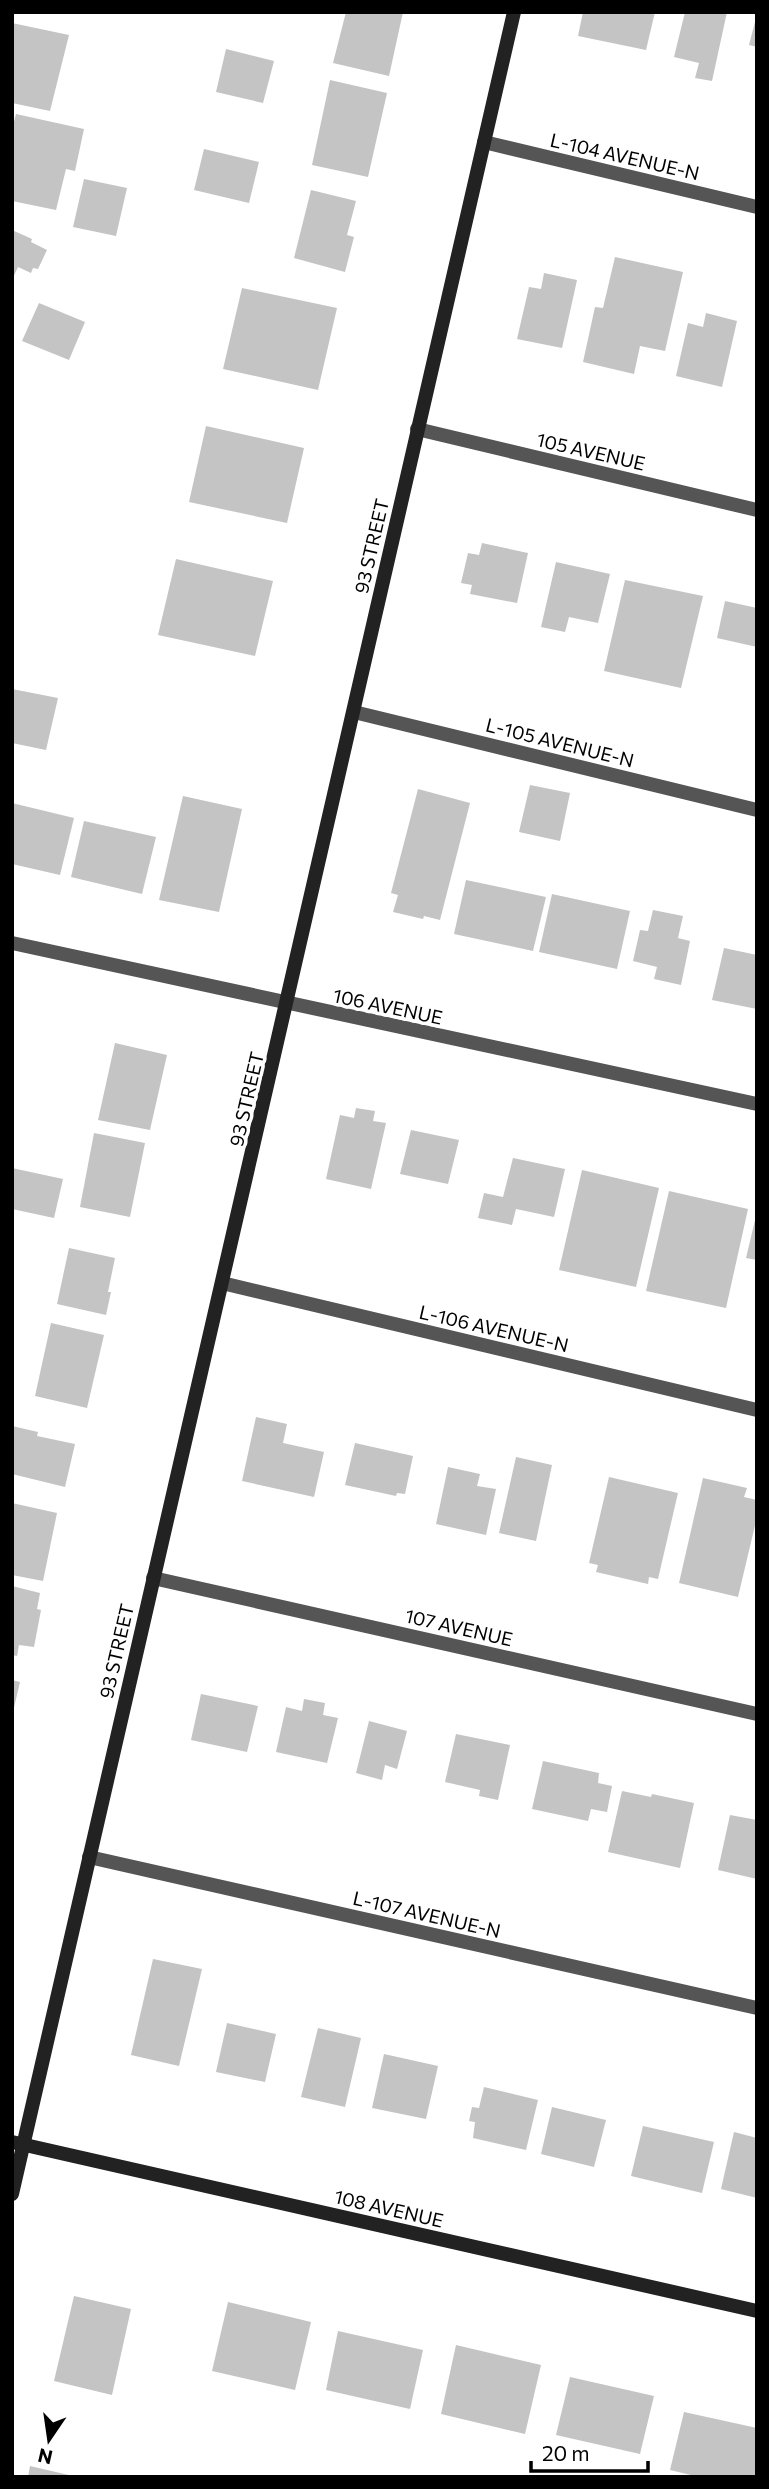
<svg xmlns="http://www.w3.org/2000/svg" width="769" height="2489" font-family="Commissioner,sans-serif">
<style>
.building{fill:#c4c4c4}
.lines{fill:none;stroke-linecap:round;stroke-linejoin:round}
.lane{stroke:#555;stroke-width:14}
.street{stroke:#555;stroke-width:14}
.secondary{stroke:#222;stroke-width:14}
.labels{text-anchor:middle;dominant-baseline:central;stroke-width:7;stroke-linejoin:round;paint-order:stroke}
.street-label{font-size:19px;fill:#000;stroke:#fff}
</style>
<rect width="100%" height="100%" fill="#fff"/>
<!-- building -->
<g class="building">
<path d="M346,12H403L389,76L333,63Z"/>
<path d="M583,12H655L646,50L578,36Z"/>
<path d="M685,12H727L712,81L695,78L699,63L674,57Z"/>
<path d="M756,18H757V47L749,45Z"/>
<path d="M12,23L69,35L50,111L12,103Z"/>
<path d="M226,49L274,61L263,103L216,92Z"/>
<path d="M330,80L387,93L368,177L312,165Z"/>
<path d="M16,114L84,129L75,171L66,169L56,210L12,201V164L14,155L12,154V129Z"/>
<path d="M204,149L259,162L249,203L194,190Z"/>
<path d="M84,179L127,188L116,236L73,227Z"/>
<path d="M311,190L356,201L347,235L354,237L345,272L294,258Z"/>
<path d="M12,230L32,239L31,242L47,250L38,269L33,268L31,273L18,267L12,280Z"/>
<path d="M615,257L683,272L665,351L640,346L634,374L583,362L595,307L603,308Z"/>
<path d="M544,273L577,280L562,348L517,339L529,287L541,289Z"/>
<path d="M242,288L337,308L318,390L223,369Z"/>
<path d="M39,303L85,322L69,360L22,341Z"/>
<path d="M706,313L737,321L722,387L676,376L688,323L703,327Z"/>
<path d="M206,426L304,448L287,523L189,502Z"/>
<path d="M482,543L528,553L517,603L470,594L472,585L461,583L468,553L479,555Z"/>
<path d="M176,559L273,581L255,656L158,635Z"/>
<path d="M556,562L610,574L598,623L569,617L565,632L541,627Z"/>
<path d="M625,580L703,596L681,688L604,671Z"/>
<path d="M725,601L757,608V647L717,638Z"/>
<path d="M12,689L58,698L46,750L12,743Z"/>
<path d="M530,785L570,793L560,841L519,832Z"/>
<path d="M418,789L470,803L440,920L424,916L423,919L393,912L398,895L391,893Z"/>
<path d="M183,796L242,809L219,912L159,900Z"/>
<path d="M12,803L74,818L60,875L12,864Z"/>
<path d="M84,821L156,837L142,894L71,877Z"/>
<path d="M466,880L546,897L533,951L454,934Z"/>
<path d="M552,894L630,911L617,969L539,952Z"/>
<path d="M653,910L683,916L678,938L690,941L681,985L654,979L657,967L633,961L640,930L648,931Z"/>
<path d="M724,948L757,955V1009L712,1000Z"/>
<path d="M115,1043L167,1055L150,1130L98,1120Z"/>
<path d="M356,1108L375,1111L373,1121L386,1123L371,1189L326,1179L340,1115L354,1118Z"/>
<path d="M411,1130L459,1140L448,1184L400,1174Z"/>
<path d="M94,1133L145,1143L130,1217L80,1207Z"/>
<path d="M513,1158L565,1169L554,1217L516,1209L512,1225L478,1218L484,1193L503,1197Z"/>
<path d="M12,1168L63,1179L54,1218L12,1209Z"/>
<path d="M582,1170L659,1188L636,1287L559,1270Z"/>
<path d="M669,1191L748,1209L726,1308L646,1291Z"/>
<path d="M756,1216H757V1260L746,1258Z"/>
<path d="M69,1248L115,1258L108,1292H111L106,1315L57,1304Z"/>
<path d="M51,1323L104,1335L87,1408L35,1396Z"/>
<path d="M256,1417L287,1424L283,1443L324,1452L314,1497L242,1481Z"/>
<path d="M12,1426L38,1432L37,1436L75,1444L65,1487L12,1474Z"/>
<path d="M355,1443L413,1456L405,1494L397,1493L396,1496L345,1485Z"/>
<path d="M516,1457L552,1465L536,1541L499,1533Z"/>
<path d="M448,1467L480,1474L477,1486L496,1489L486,1535L436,1524Z"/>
<path d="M609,1477L678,1493L658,1579L649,1577L648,1584L596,1572L598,1565L589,1563Z"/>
<path d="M703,1478L747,1488L744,1497L757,1500V1517L738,1597L679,1583Z"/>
<path d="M12,1503L57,1513L43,1581L12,1575Z"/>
<path d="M12,1586L40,1593L37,1609L41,1610L34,1647L19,1645L17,1656L12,1655Z"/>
<path d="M12,1680L20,1682L13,1712H12Z"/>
<path d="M201,1694L258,1706L247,1752L191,1740Z"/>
<path d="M304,1699L325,1703L323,1715L338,1718L327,1763L276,1752L286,1707L302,1711Z"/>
<path d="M369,1721L407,1731L397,1769L385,1765L382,1780L356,1773Z"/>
<path d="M456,1734L510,1745L498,1800L479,1796L480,1790L445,1782Z"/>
<path d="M543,1761L599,1773L598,1783L612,1786L607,1812L591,1809L588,1821L532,1809Z"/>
<path d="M622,1791L651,1797L652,1794L694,1803L680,1868L608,1852Z"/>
<path d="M730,1815L757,1820V1879L718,1870Z"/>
<path d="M153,1959L202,1969L179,2066L131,2055Z"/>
<path d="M227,2023L276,2034L265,2082L216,2072Z"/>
<path d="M318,2028L361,2038L345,2107L301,2097Z"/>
<path d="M384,2054L438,2066L426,2119L372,2108Z"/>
<path d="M484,2087L538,2100L526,2150L473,2138L475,2122L469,2121L472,2107L479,2108Z"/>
<path d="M552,2107L606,2120L594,2167L541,2154Z"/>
<path d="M643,2126L714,2142L702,2193L631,2176Z"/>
<path d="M734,2132L757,2138V2198L721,2189Z"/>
<path d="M74,2296L131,2309L112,2395L54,2381Z"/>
<path d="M228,2302L311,2322L295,2390L212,2371Z"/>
<path d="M338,2331L423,2350L410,2409L326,2390Z"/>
<path d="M456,2345L541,2365L525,2434L441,2414Z"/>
<path d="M570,2377L654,2396L640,2454L556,2435Z"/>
<path d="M684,2412L757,2428V2477H699L670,2470Z"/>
<path d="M30,2466L73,2476V2477H28Z"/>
</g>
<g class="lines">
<!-- lane -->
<g class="lane">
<path d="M484,142L757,207"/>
<path d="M354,712L757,810"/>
<path d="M222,1283L757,1410"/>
<path d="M89,1857L757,2008"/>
</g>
<!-- street -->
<g class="street">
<path d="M417,429L757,510"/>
<path d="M12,943L757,1104"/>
<path d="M153,1578L757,1714"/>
</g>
<!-- secondary -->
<g class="secondary">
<path d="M12,2142L757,2311"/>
<path d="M12,2194L514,12"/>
</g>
</g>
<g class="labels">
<!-- street labels -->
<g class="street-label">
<text transform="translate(625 156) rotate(13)">L-104 AVENUE-N</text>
<text transform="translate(591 451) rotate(13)">105 AVENUE</text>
<text transform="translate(371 546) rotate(-77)">93 STREET</text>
<text transform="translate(560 742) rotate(14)">L-105 AVENUE-N</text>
<text transform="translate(388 1006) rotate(12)">106 AVENUE</text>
<text transform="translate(246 1099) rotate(-77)">93 STREET</text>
<text transform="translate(494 1328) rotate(13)">L-106 AVENUE-N</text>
<text transform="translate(459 1627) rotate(13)">107 AVENUE</text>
<text transform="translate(116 1651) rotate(-77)">93 STREET</text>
<text transform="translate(427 1914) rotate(13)">L-107 AVENUE-N</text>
<text transform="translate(389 2208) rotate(13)">108 AVENUE</text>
</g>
</g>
<!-- border -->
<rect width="769" height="2489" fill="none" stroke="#000000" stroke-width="28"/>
<!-- north arrow -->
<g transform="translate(49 2440) rotate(193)" stroke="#ffffff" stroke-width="5" paint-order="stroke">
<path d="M0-5L12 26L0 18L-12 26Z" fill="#000000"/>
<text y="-10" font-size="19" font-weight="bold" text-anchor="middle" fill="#000000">N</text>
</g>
<!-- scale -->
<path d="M531 2461v10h117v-10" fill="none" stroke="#000000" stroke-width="3.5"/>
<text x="542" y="2461" font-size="21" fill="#000000" stroke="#ffffff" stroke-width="5" paint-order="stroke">20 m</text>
</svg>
